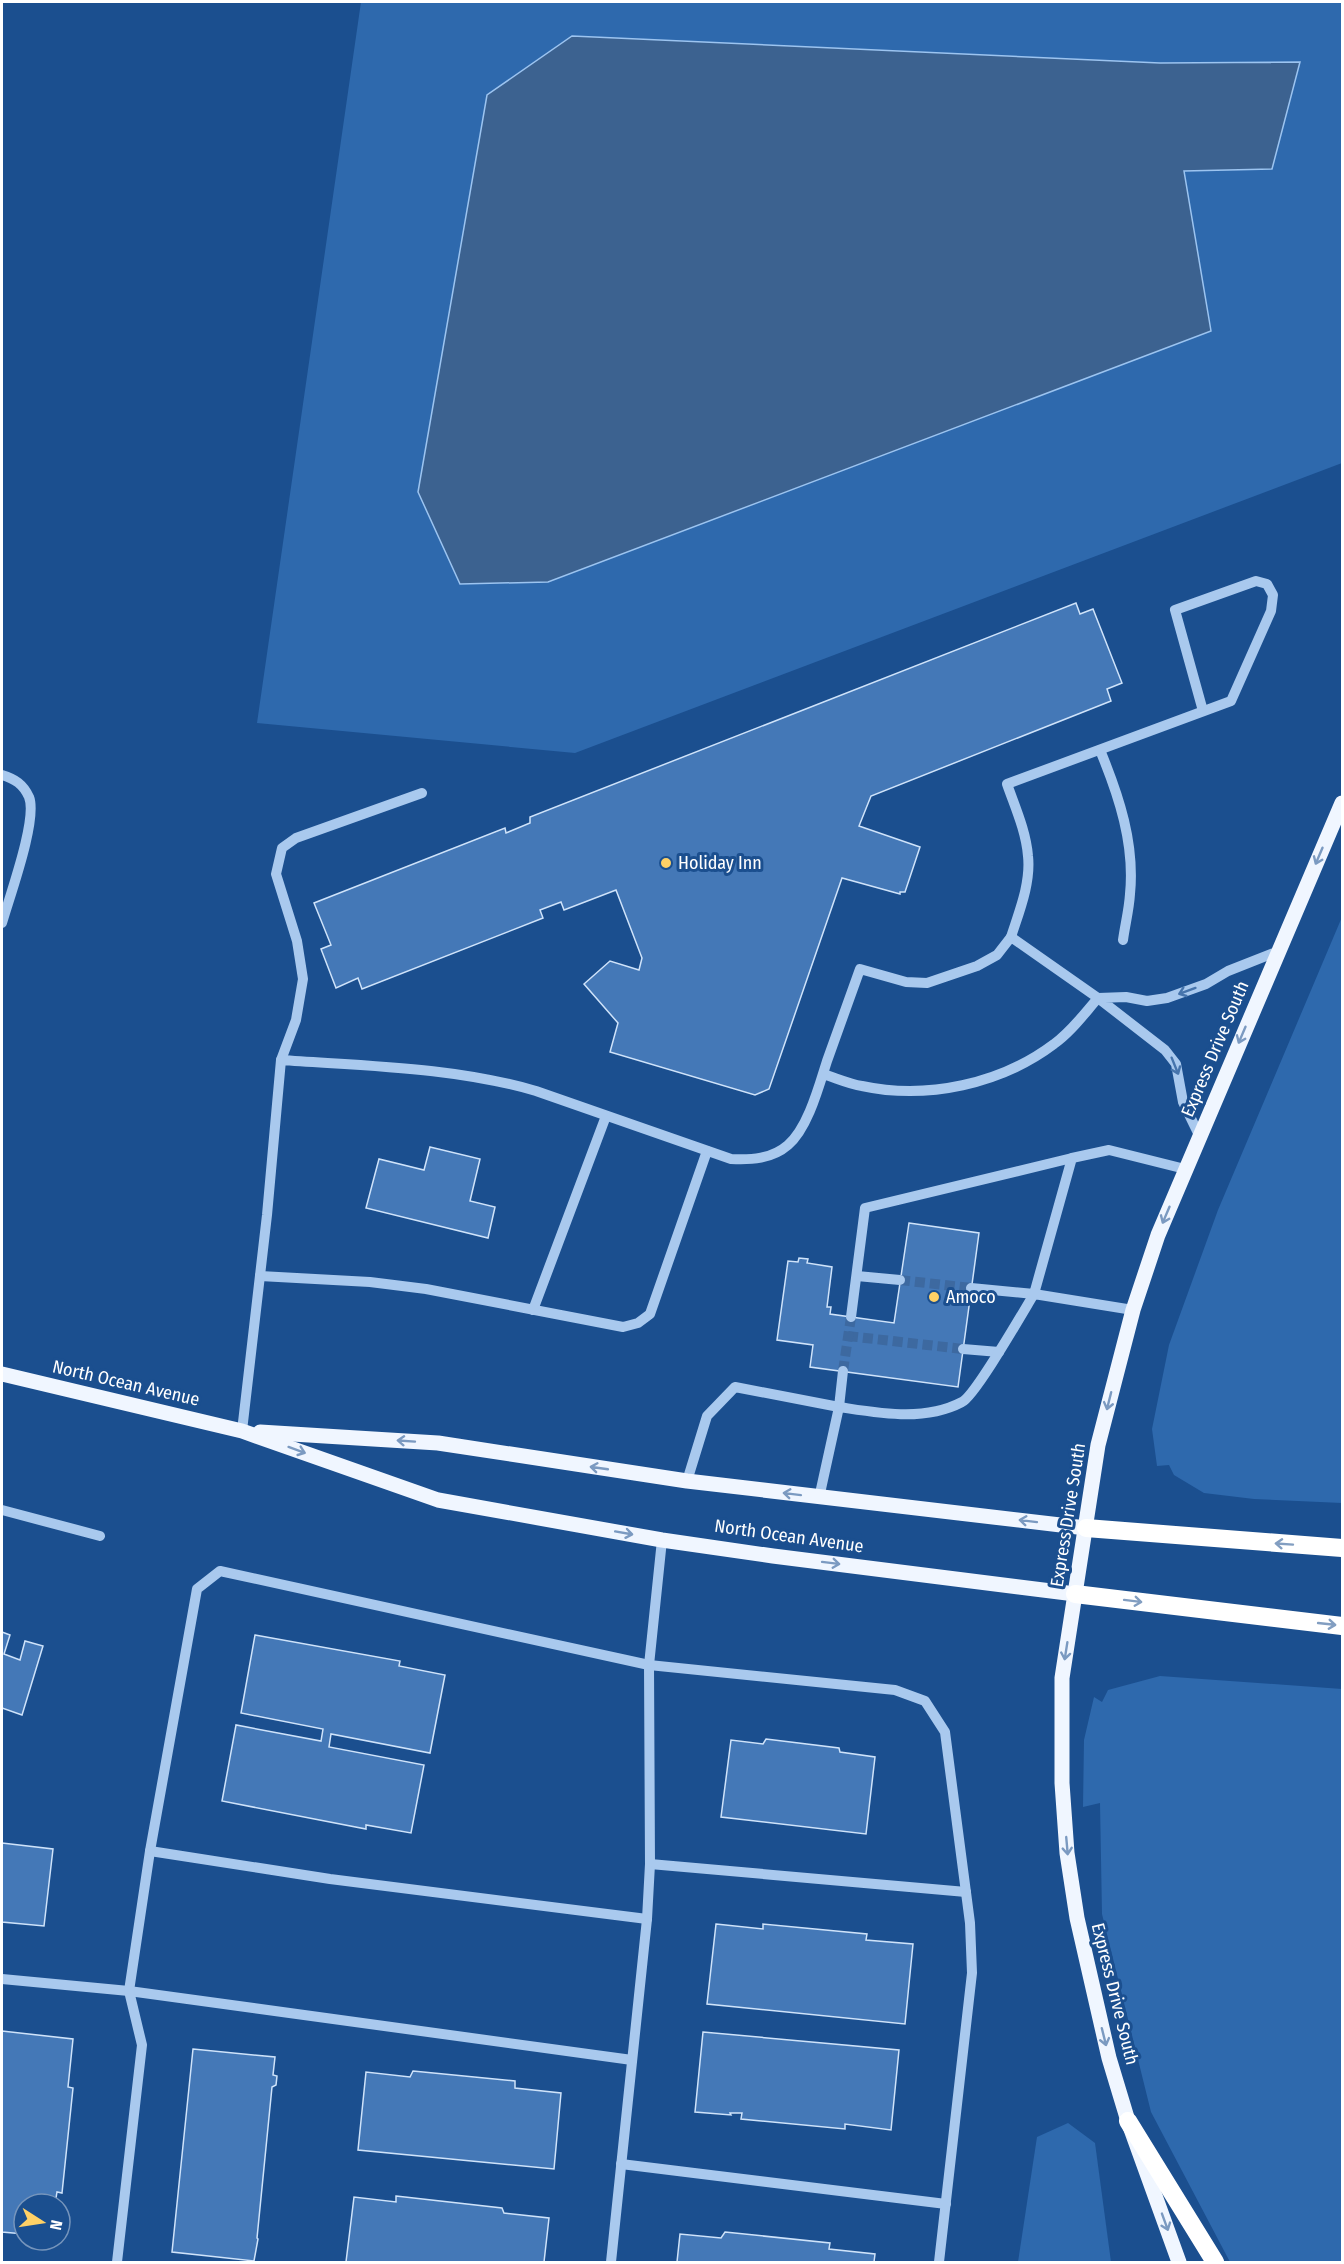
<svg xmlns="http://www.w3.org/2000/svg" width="1344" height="2264" font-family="'Fira Sans Condensed',sans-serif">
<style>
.green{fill:#2e69ad;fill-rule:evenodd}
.water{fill:#3c6290;stroke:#9cc4f0;stroke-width:1.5}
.building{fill:#4478b7;stroke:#cfe3fa;stroke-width:1.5}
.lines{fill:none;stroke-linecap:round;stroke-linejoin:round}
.minor-tunnel{stroke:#3d69a0;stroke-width:10;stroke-dasharray:10 5;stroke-linecap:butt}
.minor{stroke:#a9c9ee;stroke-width:10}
.major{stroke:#f0f6ff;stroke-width:15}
.highway{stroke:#fff;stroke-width:18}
.oneway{stroke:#7b9ac1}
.oneway2{stroke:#4674ac}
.oneway3{stroke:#829ec1}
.poi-dot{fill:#ffd166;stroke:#1b4f8f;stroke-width:2}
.labels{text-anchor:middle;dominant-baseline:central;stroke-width:6;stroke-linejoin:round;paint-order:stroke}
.poi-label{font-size:18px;fill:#fff;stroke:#1b4f8f;text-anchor:start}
.street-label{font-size:18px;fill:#fff;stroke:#1b4f8f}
</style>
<rect width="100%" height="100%" fill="#1b4f8f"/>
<!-- green -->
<g class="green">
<path d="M361,2H1342V463L575,753L257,723ZM572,36L1160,63L1299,62L1272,169L1183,171L1211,331L548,582L460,583L418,492L487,95Z"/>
<path d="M1342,917V1503L1254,1499L1204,1493L1174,1475L1169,1465L1157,1466L1152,1429L1169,1345L1218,1210Z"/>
<path d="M1160,1676L1342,1689V2262H1230L1151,2112L1102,1914L1100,1803L1083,1807L1084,1740L1094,1697L1102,1702L1108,1690Z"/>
<path d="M1068,2123L1095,2143L1111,2262H1018L1037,2137Z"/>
</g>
<!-- water -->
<path class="water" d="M572,36L1160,63L1300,62L1272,169L1184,171L1211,331L548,582L460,584L418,492L487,95Z"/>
<!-- building -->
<g class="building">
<path d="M1076,603L1080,614L1093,609L1122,683L1107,689L1111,701L871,796L859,826L920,847L905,892H900V894L842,878L769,1089L755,1095L610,1052L618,1023L584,984L610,961L639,970L642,958L616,890L564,910L561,902L540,910L543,918L362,989L358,978L336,988L321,949L331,945L314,903L505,828L506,833L530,823V817Z"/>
<path d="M430,1147L480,1159L470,1201L495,1207L488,1238L366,1208L379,1159L424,1170Z"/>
<path d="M909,1223L979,1233L958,1387L810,1367L813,1345L777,1340L788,1261L798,1262L799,1258L808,1259L807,1263L832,1267L827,1307H831L830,1314L894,1323Z"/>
<path d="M2,1632L10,1635L4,1654L20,1660L25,1641L43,1646L22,1715L2,1708Z"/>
<path d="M255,1635L400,1661L399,1666L445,1675L430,1753L331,1734L329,1747L424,1765L411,1833L366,1825V1829L222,1801L236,1725L321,1741L323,1729L241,1713Z"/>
<path d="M766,1739L839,1748L840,1752L875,1757L866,1834L721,1817L731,1740L763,1744Z"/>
<path d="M2,1843L53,1849L44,1926L2,1922Z"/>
<path d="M716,1924L763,1929V1924L867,1934L866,1940L913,1944L905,2024L707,2004Z"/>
<path d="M2,2031L73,2039L68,2087L73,2088L62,2193L57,2192L55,2204H24V2234L2,2232Z"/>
<path d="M703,2032L899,2050L891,2130L845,2124V2129L741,2119L742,2113H730L731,2115L695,2112Z"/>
<path d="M193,2049L275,2057L273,2075L277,2076L276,2085L272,2087L257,2238L258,2239L254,2261L172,2252Z"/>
<path d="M413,2071L515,2081V2088L561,2093L554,2169L358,2150L366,2072L410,2077Z"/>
<path d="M396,2196L502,2208L504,2213L549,2218L544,2262H346L354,2197L396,2202Z"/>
<path d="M725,2232L830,2243L829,2249L875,2254L874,2262H677L680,2234L721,2238Z"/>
</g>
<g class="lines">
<!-- minor-tunnel -->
<g class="minor-tunnel">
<path d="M900,1280L971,1288"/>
<path d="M848,1336L963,1349"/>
<path d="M843,1371L851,1317"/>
</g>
<!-- minor -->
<g class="minor">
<path d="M1100,750C1119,796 1135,844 1130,894C1129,910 1125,925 1123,940"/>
<path d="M2,775C15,779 23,784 29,797C38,819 9,898 2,923"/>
<path d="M1011,937C1019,912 1031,883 1028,856C1026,831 1015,807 1007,784L1231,701L1271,611L1273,595L1267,584L1256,581L1175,610L1203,711"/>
<path d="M281,1060L296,1020L303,979L297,941L276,874L282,848L296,838L422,793"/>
<path d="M1199,1135L1183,1102L1176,1064L1165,1050L1098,998L1126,997L1147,1001L1167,998L1206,984L1228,971L1279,951"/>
<path d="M260,1276L370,1282L426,1289L623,1327L638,1323L650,1314L707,1151"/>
<path d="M857,1276L900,1280"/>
<path d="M971,1288L1034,1294L1072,1158L1109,1150L1185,1169"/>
<path d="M533,1310L606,1116"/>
<path d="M851,1317L865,1208L1072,1158"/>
<path d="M963,1349L999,1352"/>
<path d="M242,1431L267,1215L281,1060C366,1066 454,1067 536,1091L731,1159C751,1160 772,1159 788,1145C808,1128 819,1086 827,1061C838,1031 849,1000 860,969L906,982L927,983L977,966L997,955L1011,937L1098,998C1084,1014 1071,1032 1054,1044C1001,1084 927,1100 862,1086C849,1084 836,1078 823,1074"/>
<path d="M687,1481L707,1416L735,1387L839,1407L843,1371"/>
<path d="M819,1498L839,1407C879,1413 924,1422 962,1402C975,1396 1023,1312 1034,1294L1133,1310"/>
<path d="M2,1510L100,1536"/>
<path d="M150,1851L330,1879L647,1919"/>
<path d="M650,1864L966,1892"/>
<path d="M2,1979L129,1991L632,2060"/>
<path d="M621,2164L946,2204"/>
<path d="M117,2262L142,2045L129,1991L150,1851L197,1589L220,1571L649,1665L895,1690L925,1701L945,1732L970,1923L972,1973L939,2262"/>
<path d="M611,2262L647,1919L650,1864L649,1665L662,1540"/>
</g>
<!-- major -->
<g class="major">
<path d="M2,1374L242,1431L438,1500L662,1540L773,1556L1075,1594"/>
<path d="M260,1432L438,1443L687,1481L1086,1528"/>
<path d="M1179,2262L1128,2121L1109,2058L1077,1918L1067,1853L1062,1783V1678L1098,1445L1133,1310L1158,1235L1342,803"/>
</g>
<!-- highway -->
<g class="highway">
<path d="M1086,1528L1342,1548"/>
<path d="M1075,1594L1342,1626"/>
<path d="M1128,2121L1215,2262"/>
</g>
</g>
<!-- one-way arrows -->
<defs><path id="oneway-shaft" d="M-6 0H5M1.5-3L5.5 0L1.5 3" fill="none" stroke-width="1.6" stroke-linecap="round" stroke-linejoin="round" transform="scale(1.5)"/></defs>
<g class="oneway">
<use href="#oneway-shaft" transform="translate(1319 856) rotate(113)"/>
<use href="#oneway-shaft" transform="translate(1242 1035) rotate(113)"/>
<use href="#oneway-shaft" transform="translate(1166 1215) rotate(113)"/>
<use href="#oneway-shaft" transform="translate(1109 1401) rotate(104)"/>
<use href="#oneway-shaft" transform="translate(406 1441) rotate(-176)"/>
<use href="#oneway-shaft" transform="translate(297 1450) rotate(20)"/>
<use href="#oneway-shaft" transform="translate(599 1468) rotate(-172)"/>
<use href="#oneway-shaft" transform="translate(792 1494) rotate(-173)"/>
<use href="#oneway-shaft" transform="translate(1028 1521) rotate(-173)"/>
<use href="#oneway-shaft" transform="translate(624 1533) rotate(10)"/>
<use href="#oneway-shaft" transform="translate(831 1563) rotate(7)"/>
<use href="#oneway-shaft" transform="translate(1066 1651) rotate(99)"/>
<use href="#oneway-shaft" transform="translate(1067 1846) rotate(85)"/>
<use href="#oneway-shaft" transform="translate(1104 2037) rotate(76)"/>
<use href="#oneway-shaft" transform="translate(1165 2222) rotate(70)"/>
</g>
<g class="oneway2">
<use href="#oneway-shaft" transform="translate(1187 991) rotate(160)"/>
<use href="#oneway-shaft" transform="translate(1175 1066) rotate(68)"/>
</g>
<g class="oneway3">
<use href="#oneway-shaft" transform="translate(1284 1544) rotate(-176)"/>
<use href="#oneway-shaft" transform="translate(1133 1601) rotate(7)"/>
<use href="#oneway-shaft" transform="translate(1327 1624) rotate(6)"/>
</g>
<!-- markers -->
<g class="poi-dot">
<circle cx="666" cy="863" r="6"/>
<circle cx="934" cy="1297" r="6"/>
</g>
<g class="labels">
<!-- poi labels -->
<g class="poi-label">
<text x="678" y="863">Holiday Inn</text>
<text x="946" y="1297">Amoco</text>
</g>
<!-- street labels -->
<g class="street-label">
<text transform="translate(1215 1049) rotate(-67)">Express Drive South</text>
<text transform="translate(126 1383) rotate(13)">North Ocean Avenue</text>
<text transform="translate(1068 1515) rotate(-81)">Express Drive South</text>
<text transform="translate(789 1536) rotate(8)">North Ocean Avenue</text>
<text transform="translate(1115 1994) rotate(76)">Express Drive South</text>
</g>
</g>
<!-- border -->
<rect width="1344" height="2264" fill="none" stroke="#ffffff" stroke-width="6"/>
<!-- north arrow -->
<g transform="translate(42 2222) rotate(102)"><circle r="28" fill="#1b4f8f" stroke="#7695bc" stroke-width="1.5"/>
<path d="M0-4.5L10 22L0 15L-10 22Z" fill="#ffd166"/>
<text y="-9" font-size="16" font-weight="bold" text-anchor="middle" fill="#ffffff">N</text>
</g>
</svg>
